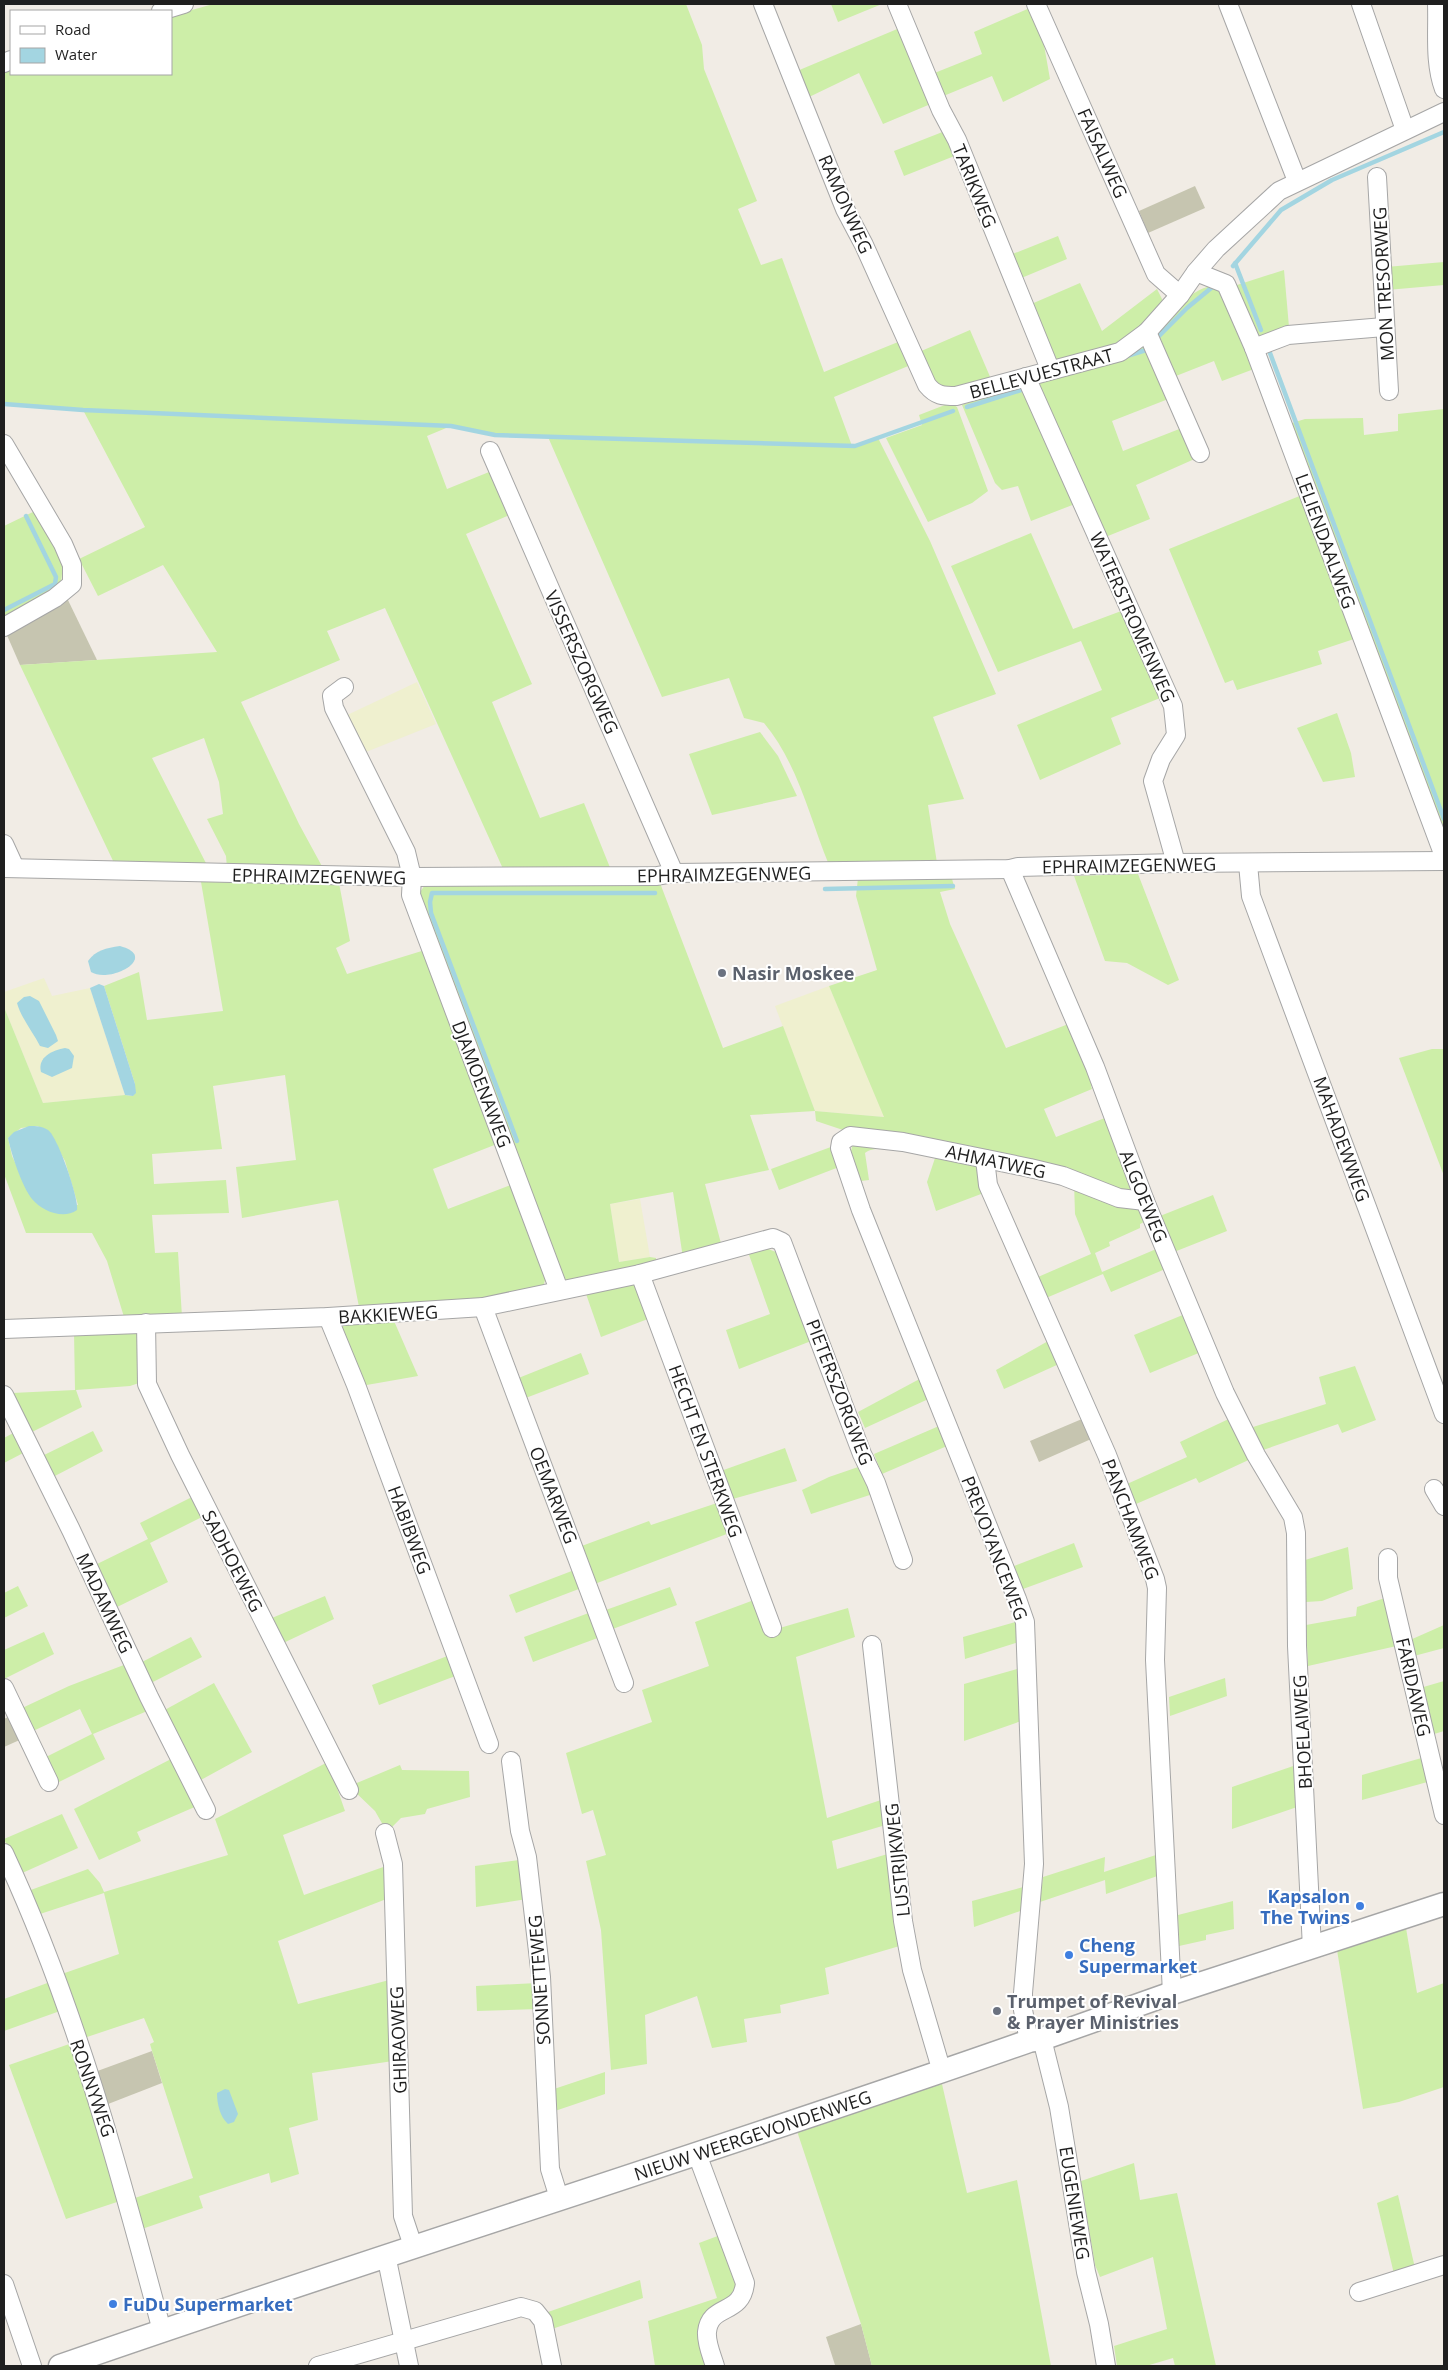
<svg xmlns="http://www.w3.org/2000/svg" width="1448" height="2370" font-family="'Open Sans',sans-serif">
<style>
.construction{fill:#c6c5b0}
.farmland{fill:#eff0cf}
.grass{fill:#cdeea8;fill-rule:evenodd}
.water{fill:#a3d5e1}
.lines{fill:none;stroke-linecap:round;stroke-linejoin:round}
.stream{stroke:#a3d5e1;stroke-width:4.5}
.minor-casing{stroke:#a6a6a6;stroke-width:20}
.tertiary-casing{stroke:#a6a6a6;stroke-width:25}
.minor{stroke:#fff;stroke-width:18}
.tertiary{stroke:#fff;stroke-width:22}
.worship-dot{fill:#6b7280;stroke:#fff;stroke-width:2}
.shop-dot{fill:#3f7fe0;stroke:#fff;stroke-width:2}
.labels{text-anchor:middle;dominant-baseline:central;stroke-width:4;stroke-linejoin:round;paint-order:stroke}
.street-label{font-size:18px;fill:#1f1f1f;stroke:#fff}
.worship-label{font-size:18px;font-weight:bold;fill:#5b616d;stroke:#fff;text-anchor:start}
.shop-label{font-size:18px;font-weight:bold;fill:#366cbe;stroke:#fff;text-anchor:start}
</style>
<rect width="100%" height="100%" fill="#f1ece5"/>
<!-- construction -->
<g class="construction">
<path d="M1195,186L1205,208L1148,233L1139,211Z"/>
<path d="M66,596L97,660L20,665L6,633Z"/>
<path d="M1089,1416L1098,1436L1039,1462L1030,1441Z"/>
<path d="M12,1715L24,1738L4,1747V1719Z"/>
<path d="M152,2051L162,2083L103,2106L92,2073Z"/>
<path d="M861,2324L872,2366H834L835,2365L826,2337Z"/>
</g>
<!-- farmland -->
<g class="farmland">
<path d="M417,682L436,724L361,754L343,717Z"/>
<path d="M44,978L52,996L90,988L125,1095L43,1103L4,1007V992Z"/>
<path d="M829,986L885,1117L815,1111L775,1006Z"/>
<path d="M640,1199L650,1257L619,1262L610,1204Z"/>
</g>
<!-- grass -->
<g class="grass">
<path d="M213,4H686L702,45L704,69L757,201L738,209L761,265L782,258L824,372L903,340L913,364L834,397L852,446L878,438L930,541L996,694L933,717L964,799L928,805L937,863L829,865C809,816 798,764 764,723L744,718L729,678L662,697L548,437L495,435L451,426L427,436L447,489L494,470L512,514L466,534L532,684L492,702L540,818L584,803L611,870L504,871L385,608L327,631L340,660L241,702L299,824L324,870L227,868L226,856L207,819L223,814L219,782L204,738L152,758L209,869L115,865L20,665L217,652L163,565L98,596L79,559L145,527L83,410L4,404V72L11,69V74H171V16Z"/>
<path d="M831,4H882L838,22Z"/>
<path d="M1032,7L1046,34L1044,45L1050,79L1003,102L992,76L941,97L932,74L982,54L974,32Z"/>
<path d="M902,27L933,103L883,124L859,73L807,98L797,71Z"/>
<path d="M945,131L957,155L904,176L894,151Z"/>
<path d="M1058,236L1067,259L1019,279L1010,255Z"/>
<path d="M1444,262V285L1387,290L1386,267Z"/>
<path d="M1284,270L1289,327L1257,338L1234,286Z"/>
<path d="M1080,283L1102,331L1157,289L1163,301L1153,320L1106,351L1056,360L1052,358L1029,305Z"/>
<path d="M1211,286L1220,289L1254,369L1222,381L1214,361L1176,376L1155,329C1168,313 1191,290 1211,286Z"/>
<path d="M970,330L991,379L952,388L937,386L919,352Z"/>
<path d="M1143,342L1176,396L1112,421L1123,451L1187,426L1199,457L1136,485L1150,519L1103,538L1037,386L1039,381Z"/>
<path d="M1009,388H1020L1025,392L1075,504L1031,521L1018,486L1002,490L995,483L962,405Z"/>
<path d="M950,403L957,407L988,491L972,503L928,522L886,438L922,425L919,415Z"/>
<path d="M1444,409V842L1289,424L1305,419L1363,418L1364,435L1398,431V414Z"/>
<path d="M1302,495L1357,638L1318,651L1322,664L1237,690L1233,680L1225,683L1169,549Z"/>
<path d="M35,511L44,520L63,565L61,583L55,592L4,621V526Z"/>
<path d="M1031,533L1073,629L1124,610L1165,696L1111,718L1121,744L1040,780L1017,725L1102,690L1081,641L998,672L951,566Z"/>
<path d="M1337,713L1351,753L1355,777L1323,782L1297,728Z"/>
<path d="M760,732L778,756L797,796L712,815L689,754Z"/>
<path d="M1138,874L1179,980L1168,985L1127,963L1105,961L1074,876Z"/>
<path d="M858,878L952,879L955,889L940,892L950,924L1006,1048L1071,1023L1097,1084L1091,1086L1092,1089L1044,1109L1056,1137L1110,1116L1136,1183L1131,1193L906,1135L872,1130L846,1131L816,1121L815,1111L750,1115L769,1170L705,1184L722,1247L683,1258L673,1192L610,1204L619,1262L650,1257L656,1258V1261L571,1282L566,1280L561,1274L418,895L425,885L660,883L723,1048L783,1026L815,1111L884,1117L829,986L877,970L856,896Z"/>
<path d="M201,882L339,883L350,941L336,948L347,974L425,950L497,1144L433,1169L448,1209L513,1184L546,1277L543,1287L524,1294L360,1312L338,1200L242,1218L236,1167L296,1160L285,1075L213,1086L222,1149L152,1154L154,1184L226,1180L229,1213L152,1215L155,1253L178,1252L182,1317H124L107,1261L92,1233H26L4,1174V1007L43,1103L125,1095L133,1096L135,1084L104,986L139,972L147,1020L223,1011ZM37,1126L47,1130L65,1161L78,1205L32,1198L12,1156L8,1138L21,1128Z"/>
<path d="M1432,1049H1444V1176L1399,1058Z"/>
<path d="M853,1143L976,1160L989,1191L936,1211L927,1182L935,1158C919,1155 877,1142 865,1153L869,1180L861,1181L851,1151Z"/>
<path d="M839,1144L847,1164L779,1190L771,1169Z"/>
<path d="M1074,1182L1138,1205L1148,1220L1140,1224V1228L1109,1242L1110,1246L1095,1253L1102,1272L1161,1247L1170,1267L1111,1292L1103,1274L1046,1298L1038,1277L1091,1254L1075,1214Z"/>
<path d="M1213,1195L1227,1231L1174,1252L1160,1216Z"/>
<path d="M763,1247L781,1254L819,1338L739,1369L726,1330L770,1314L748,1252Z"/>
<path d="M633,1280L653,1317L601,1337L585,1291Z"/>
<path d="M1190,1312L1206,1350L1150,1373L1134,1335Z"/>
<path d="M394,1321L418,1376L361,1386L342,1329L343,1325Z"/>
<path d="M138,1331L142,1382L130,1386L76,1390L82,1407L28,1434L12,1393L75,1390L74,1332Z"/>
<path d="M1050,1340L1059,1364L1004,1389L996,1370Z"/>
<path d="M581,1353L589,1374L523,1399L516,1379Z"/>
<path d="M1355,1366L1376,1420L1342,1433L1338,1424L1263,1450L1253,1427L1326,1404L1319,1377Z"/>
<path d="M927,1375L935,1396L865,1428L858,1412Z"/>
<path d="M1235,1416L1255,1457L1199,1483L1196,1478L1136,1504L1127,1484L1187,1457L1180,1442Z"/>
<path d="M946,1423L954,1443L882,1474L874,1454Z"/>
<path d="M17,1431L27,1451L4,1463V1438Z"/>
<path d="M93,1431L103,1451L51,1478L40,1457Z"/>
<path d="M785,1448L797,1481L729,1500L718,1472Z"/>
<path d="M867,1464L876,1493L811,1514L802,1490L829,1477Z"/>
<path d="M194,1496L204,1516L150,1543L168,1582L113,1609L93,1566L148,1539L140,1523Z"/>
<path d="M720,1502L732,1532L592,1585L579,1547L649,1521L651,1525Z"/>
<path d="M1074,1543L1083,1567L1023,1589L1014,1566Z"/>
<path d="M1348,1547L1353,1589L1322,1601L1306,1602L1305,1560Z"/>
<path d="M577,1569L584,1587L516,1613L509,1595Z"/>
<path d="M18,1586L28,1606L4,1618V1593Z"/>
<path d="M670,1587L677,1605L610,1630L603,1611Z"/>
<path d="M325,1596L334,1619L279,1645L267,1620Z"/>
<path d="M1385,1598L1401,1645L1308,1666L1306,1625L1356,1616L1357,1607Z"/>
<path d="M754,1600L766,1632L848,1608L855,1637L796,1657L827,1818L887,1798L889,1824L832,1841L837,1869L891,1853L903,1945L825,1968L829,1994L780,2005L781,2013L744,2019L747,2042L712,2048L697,1996L645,2015L647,2064L611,2070L601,1930L586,1861L606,1855L593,1810L582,1814L566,1753L652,1722L642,1690L709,1666L695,1622Z"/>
<path d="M594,1611L603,1636L533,1662L524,1637Z"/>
<path d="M1022,1620L1025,1640L965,1659L963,1637Z"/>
<path d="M1444,1625V1648L1414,1656L1410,1640Z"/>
<path d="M44,1632L54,1654L4,1679V1650Z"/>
<path d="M191,1637L202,1657L149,1684L138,1664Z"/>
<path d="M450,1655L458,1675L379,1705L372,1685Z"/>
<path d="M129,1663L152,1709L93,1734L105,1759L57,1783L44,1758L92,1734L80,1709L31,1732L20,1709L69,1686Z"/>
<path d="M1028,1666L1027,1719L964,1741V1684Z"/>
<path d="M1225,1678L1227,1696L1170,1716L1169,1697Z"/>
<path d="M1444,1681V1731L1431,1735L1420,1688Z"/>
<path d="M214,1683L252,1752L199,1781L161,1712Z"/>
<path d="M1425,1757L1431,1781L1362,1800V1775Z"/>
<path d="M173,1758L197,1806L137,1832L141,1841L99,1860L74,1809Z"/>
<path d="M328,1762L345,1811L283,1835L304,1895L389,1865V1898L278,1941L298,2004L393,1979V2061L312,2073L318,2120L289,2128L299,2174L271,2183L269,2173L199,2196L203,2208L139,2230L132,2199L193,2178L152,2051L150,2044L154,2042L144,2018L81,2039L59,1975L119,1954L104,1893L37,1915L28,1891L88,1869L100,1883L104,1892L228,1855L215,1819Z"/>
<path d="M1302,1763L1303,1805L1232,1829V1787Z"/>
<path d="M400,1765L402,1770L469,1771L470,1797L427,1809L425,1814L401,1818L387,1832L375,1811L352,1789V1785Z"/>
<path d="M62,1814L78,1848L20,1874L4,1839Z"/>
<path d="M1165,1852L1166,1873L1106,1894L1105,1880L1040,1902L1043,1877L1105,1857L1104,1872Z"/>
<path d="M519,1860L527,1899L476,1907L475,1866Z"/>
<path d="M1034,1884L1032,1907L974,1927L972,1901Z"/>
<path d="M1233,1901L1234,1929L1206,1935V1940L1179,1946L1178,1915Z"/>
<path d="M1406,1928L1417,1993L1444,1983V2087L1399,2102L1363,2109L1337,1950Z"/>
<path d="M50,1982L60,2011L4,2031V1999Z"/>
<path d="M537,1983L538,2009L477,2011L476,1986Z"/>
<path d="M75,2042L123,2200L66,2219L9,2065Z"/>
<path d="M605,2072V2094L552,2112L551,2090Z"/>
<path d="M942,2084L967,2193L1017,2180L1051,2366H872L861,2324L796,2128Z"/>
<path d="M1134,2163L1140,2200L1177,2193L1216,2366H1175L1173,2358L1146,2366H1117L1114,2346L1167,2329L1153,2257L1100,2277L1095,2265L1081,2181Z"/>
<path d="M1398,2195L1415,2268L1394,2274L1377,2203Z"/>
<path d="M723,2234L742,2284L718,2309L712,2366H655L648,2321L717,2298L699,2243Z"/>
<path d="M640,2280L643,2298L552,2329L548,2312Z"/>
</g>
<!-- water -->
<g class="water">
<path d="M120,946C160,957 110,984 91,972L88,961C96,950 106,948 120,946Z"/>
<path d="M99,984L104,986L135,1084L136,1093L133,1096L125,1095L90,988Z"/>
<path d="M30,996L39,1001L56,1035L58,1041L48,1048L40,1046C33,1032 21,1018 17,1003L24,997Z"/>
<path d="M65,1048L69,1049L74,1056L72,1068L52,1077L41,1072C37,1057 53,1050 65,1048Z"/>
<path d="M29,1126C36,1126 42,1126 48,1130C58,1137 79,1199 77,1210C63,1220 42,1211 32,1199C22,1187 11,1153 8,1138L14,1132Z"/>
<path d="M225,2089L229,2090L238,2114L234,2122L228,2124C220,2117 217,2104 217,2093Z"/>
</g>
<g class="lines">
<!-- stream -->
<g class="stream">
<path d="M1235,263L1261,330"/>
<path d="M1233,266L1281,210L1332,180L1444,132"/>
<path d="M1158,337L1187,308L1216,284"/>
<path d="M1270,353L1444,819"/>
<path d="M1127,356L1146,350"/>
<path d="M4,404L83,410L451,426L495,435L855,446L953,411"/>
<path d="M967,407L1024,389"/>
<path d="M4,610L55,584L56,577L26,516"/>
<path d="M825,889L953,886"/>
<path d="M517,1141L431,913L430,902L432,893H655"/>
</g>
<defs>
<g id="minor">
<path d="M763,4L845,209L864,245L927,385C936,396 943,396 956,396L1120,352L1147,332L1180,295L1196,272L1226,284L1254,348L1444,856"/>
<path d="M897,4L941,110L957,140L1050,369"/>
<path d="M1036,4L1156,274L1180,295"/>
<path d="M1228,4L1297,181"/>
<path d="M1361,4L1405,130"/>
<path d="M1437,4C1438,32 1434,62 1444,89"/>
<path d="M161,11L184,4"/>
<path d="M4,63L11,60"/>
<path d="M1377,177L1389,391"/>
<path d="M1196,272L1216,249L1279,191L1444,112"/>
<path d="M1147,332L1200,453"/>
<path d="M1254,348L1288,335L1384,327"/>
<path d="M1026,377L1173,706L1176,735L1161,759L1153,781L1176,863"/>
<path d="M4,444L63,544L72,565V584L55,598L4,627"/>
<path d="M490,451L674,873"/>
<path d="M344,687L332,696L334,708L406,852L412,877L411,895L559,1290"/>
<path d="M4,844L15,868"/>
<path d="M1248,864L1251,896L1444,1414"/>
<path d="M4,868L412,877L657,876L674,873L1010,869L1018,867L1176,863L1444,861"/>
<path d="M1010,869L1095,1067L1145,1201L1225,1393L1256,1455L1293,1517L1296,1533L1297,1646L1312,1948"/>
<path d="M985,1159L988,1185L1107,1455L1155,1579L1157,1588L1155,1660L1172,1993"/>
<path d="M640,1274L772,1628"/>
<path d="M483,1307L624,1683"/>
<path d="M328,1317L356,1385L489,1744"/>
<path d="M146,1323L147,1384L180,1455L349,1790"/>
<path d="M4,1329L328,1317L483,1307L640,1274L773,1238L782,1242L862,1454L876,1483L903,1560"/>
<path d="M4,1395L71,1530L149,1697L206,1810"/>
<path d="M1434,1489L1444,1506"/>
<path d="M1388,1558V1578L1444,1815"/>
<path d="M872,1645L903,1921L912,1970L942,2072"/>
<path d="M4,1688L49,1782"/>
<path d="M511,1761L520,1831L527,1857L541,1977L550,2169L559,2198"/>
<path d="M385,1833L393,1864L403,2216L413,2246"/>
<path d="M4,1853C75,2005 119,2169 162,2331"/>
<path d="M1042,2039L1059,2107L1086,2272L1099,2324L1106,2366"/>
<path d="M1029,2041L1023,2010V1993L1034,1864L1025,1622L1017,1599L861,1210L840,1148L841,1142L850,1136L903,1142L1030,1168L1063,1176L1119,1198L1145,1201"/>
<path d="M697,2154L745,2283C742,2316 710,2303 707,2332C706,2343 712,2356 715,2366"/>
<path d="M386,2255L409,2366"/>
<path d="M4,2284L32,2366"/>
<path d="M1359,2292L1444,2265"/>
<path d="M318,2366L521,2307L535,2311L543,2321L552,2366"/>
</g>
<g id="tertiary">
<path id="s1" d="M60,2366C382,2254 708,2154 1029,2041L1042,2039L1172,1993L1444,1904"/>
</g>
</defs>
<!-- minor casing -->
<use href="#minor" class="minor-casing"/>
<!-- tertiary casing -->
<use href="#tertiary" class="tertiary-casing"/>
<!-- minor -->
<use href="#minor" class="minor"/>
<!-- tertiary -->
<use href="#tertiary" class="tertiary"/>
</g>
<!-- markers -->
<g class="worship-dot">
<circle cx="722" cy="973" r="5"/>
<circle cx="997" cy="2011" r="5"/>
</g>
<g class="shop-dot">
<circle cx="1360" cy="1906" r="5"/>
<circle cx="1069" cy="1955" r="5"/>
<circle cx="113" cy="2304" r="5"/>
</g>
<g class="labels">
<!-- street labels -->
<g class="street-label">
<text transform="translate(1103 153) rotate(66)">FAISALWEG</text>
<text transform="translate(975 186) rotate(68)">TARIKWEG</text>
<text transform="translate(846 204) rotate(66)">RAMONWEG</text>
<text transform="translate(1383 284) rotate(-93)">MON TRESORWEG</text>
<text transform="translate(1041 373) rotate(-15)">BELLEVUESTRAAT</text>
<text transform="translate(1326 541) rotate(70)">LELIENDAALWEG</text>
<text transform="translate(1133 617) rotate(66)">WATERSTROMENWEG</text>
<text transform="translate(582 662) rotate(66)">VISSERSZORGWEG</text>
<text transform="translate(1129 865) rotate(-1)">EPHRAIMZEGENWEG</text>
<text transform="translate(724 874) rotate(-1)">EPHRAIMZEGENWEG</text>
<text transform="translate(319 876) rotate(1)">EPHRAIMZEGENWEG</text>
<text transform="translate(482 1084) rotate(69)">DJAMOENAWEG</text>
<text transform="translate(1342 1139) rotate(70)">MAHADEWWEG</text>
<text transform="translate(996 1161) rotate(12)">AHMATWEG</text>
<text transform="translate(1144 1196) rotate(68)">ALGOEWEG</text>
<text transform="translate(388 1314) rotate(-3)">BAKKIEWEG</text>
<text transform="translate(840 1392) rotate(69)">PIETERSZORGWEG</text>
<text transform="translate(706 1451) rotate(70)">HECHT EN STERKWEG</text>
<text transform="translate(554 1495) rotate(69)">OEMARWEG</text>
<text transform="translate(1131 1519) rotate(69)">PANCHAMWEG</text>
<text transform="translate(410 1530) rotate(70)">HABIBWEG</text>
<text transform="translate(995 1548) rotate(69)">PREVOYANCEWEG</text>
<text transform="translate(233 1561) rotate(63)">SADHOEWEG</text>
<text transform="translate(105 1603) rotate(65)">MADAMWEG</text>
<text transform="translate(1414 1687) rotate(77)">FARIDAWEG</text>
<text transform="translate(1302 1732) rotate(-93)">BHOELAIWEG</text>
<text transform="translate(897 1860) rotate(-96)">LUSTRIJKWEG</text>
<text transform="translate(539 1980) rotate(-94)">SONNETTEWEG</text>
<text transform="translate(398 2040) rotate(-92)">GHIRAOWEG</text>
<text transform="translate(93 2088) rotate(71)">RONNYWEG</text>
<text stroke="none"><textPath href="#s1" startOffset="730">NIEUW WEERGEVONDENWEG</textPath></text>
<text transform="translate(1075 2203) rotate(81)">EUGENIEWEG</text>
</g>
<!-- worship labels -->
<g class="worship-label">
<text x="732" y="973">Nasir Moskee</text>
<text x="1007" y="2001">Trumpet of Revival<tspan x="1007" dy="21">&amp; Prayer Ministries</tspan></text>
</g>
<!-- shop labels -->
<g class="shop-label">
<text x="1350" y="1896" text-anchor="end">Kapsalon<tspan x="1350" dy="21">The Twins</tspan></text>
<text x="1079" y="1945">Cheng<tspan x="1079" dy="21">Supermarket</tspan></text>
<text x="123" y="2304">FuDu Supermarket</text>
</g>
</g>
<!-- border -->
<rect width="1448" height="2370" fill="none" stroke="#1f1f1f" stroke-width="10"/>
<!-- legend -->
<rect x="10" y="10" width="162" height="65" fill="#ffffff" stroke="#a5a5a5"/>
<rect x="20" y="26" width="25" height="8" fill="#ffffff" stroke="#a5a5a5"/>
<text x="55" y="35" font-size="15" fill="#1f1f1f">Road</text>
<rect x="20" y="48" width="25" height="15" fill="#a3d5e1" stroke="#a5a5a5"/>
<text x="55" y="60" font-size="15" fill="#1f1f1f">Water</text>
</svg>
